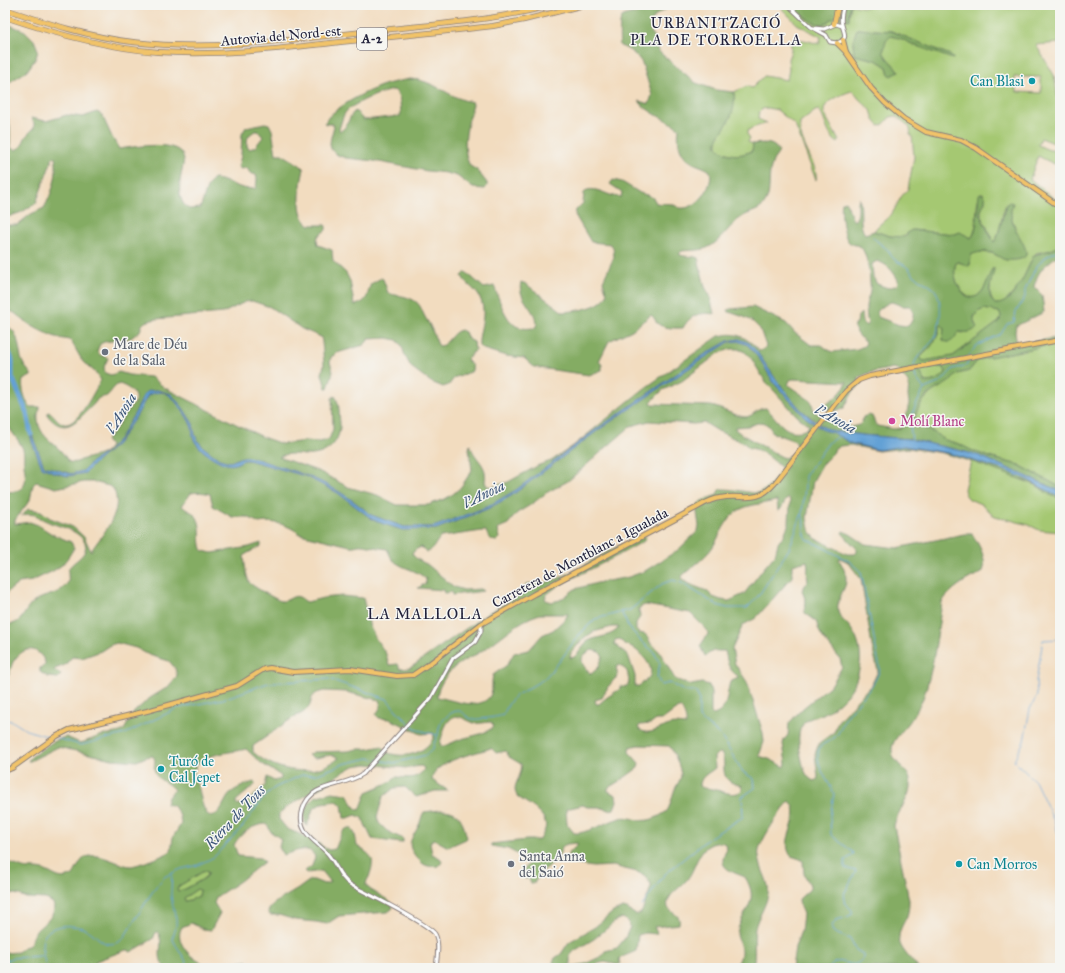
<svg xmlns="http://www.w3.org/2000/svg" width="1065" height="973" font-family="'IM FELL Great Primer',serif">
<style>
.green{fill:#a5c872;stroke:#647556;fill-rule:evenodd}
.forest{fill:#84ac64;stroke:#536750;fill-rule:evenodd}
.water{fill:#64a1d5;stroke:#436288}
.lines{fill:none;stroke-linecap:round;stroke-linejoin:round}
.stream{stroke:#64a1d5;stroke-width:1}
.river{stroke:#64a1d5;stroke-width:5}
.minor-casing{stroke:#8a7f7d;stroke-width:5}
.major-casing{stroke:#8a7f7d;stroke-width:6}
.highway-casing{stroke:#8a7f7d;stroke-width:6}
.minor{stroke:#fff;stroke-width:3}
.major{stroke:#f1c369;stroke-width:4}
.highway{stroke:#f1c369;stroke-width:4.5}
.culture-dot{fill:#0f9aa8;stroke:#f6f6f2;stroke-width:1.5}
.worship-dot{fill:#6b7280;stroke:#f6f6f2;stroke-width:1.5}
.hotel-dot{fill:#d1479c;stroke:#f6f6f2;stroke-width:1.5}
.labels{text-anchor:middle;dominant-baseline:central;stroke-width:3;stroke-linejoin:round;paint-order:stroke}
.shield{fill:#f6f6f2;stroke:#626272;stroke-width:1}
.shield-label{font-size:13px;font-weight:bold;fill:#22223b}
.street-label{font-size:14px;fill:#22223b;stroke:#f6f6f2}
.culture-label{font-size:14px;fill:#0d838f;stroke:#f6f6f2;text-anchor:start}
.worship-label{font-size:14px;fill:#5b616d;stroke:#f6f6f2;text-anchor:start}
.hotel-label{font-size:14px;fill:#b23c85;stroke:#f6f6f2;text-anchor:start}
.neighbourhood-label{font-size:15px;letter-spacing:1px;fill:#22223b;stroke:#f6f6f2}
.water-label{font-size:15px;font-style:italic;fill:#3c5579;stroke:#f6f6f2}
</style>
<rect width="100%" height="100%" fill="#f6f6f2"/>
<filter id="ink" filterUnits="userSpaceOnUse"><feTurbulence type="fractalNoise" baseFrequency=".025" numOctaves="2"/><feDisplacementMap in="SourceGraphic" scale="8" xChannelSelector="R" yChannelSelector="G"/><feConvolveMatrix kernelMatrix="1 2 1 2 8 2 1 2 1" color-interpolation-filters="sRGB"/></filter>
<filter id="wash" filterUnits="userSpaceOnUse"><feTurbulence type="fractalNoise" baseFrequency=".012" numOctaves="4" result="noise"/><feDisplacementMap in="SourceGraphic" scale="16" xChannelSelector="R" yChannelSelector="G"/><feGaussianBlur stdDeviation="0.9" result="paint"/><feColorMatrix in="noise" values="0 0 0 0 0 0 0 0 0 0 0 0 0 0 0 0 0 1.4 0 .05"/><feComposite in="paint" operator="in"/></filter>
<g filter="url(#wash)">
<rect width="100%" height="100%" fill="#f2dcbf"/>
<!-- green -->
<g class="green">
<path d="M778,5H792C800,13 812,27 825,23C828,22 830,19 833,18C839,16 843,19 849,17L851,5C857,5 861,8 867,7V5H1060V43L1036,45L1054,75L1059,106H1060V162L1054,164L1038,156L1030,179L1060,203V246L1051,250L1036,253L1033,257L1020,285L1008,299L1002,304H995C986,295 991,281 994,270L992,269C989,276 987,284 983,290C966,314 948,273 957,262L970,265L971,255L977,252L992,253L1006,260L1020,259L1024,257L1025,250L1017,232L1010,214V208L1007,203C1000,214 1002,231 994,242L991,239L987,227L981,217V209L985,202L983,193H981C973,204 980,229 971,238L960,233L954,234L912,230C900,242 888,235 874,231L878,226L892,214L901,197L908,189L914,157L912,135H910C913,125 902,122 896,116L890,117L884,124L879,126L874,120L871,110L859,99L853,91C848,91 827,101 825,107C824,108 824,111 824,113L839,141L838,143C826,135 826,120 819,110L815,111L800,123C797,141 819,165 816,180L795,125L777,110L768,108L762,109L759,112L758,119L767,123L752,128L747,131V134L750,138L748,142L753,144L752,151C739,157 727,156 717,147C715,137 722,133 726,125C732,116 735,103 734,92L747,86L752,88L764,76L787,80L789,69L788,59L791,51V43C799,36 810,42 819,44L821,37L797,24ZM857,29L891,31L950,55L953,59L914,45L900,38L891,36L886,41L883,52C887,60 895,65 899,72L889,74L887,67L876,60L854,55L853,41ZM1014,77H1041V93L1017,92ZM1041,138L1059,145V147C1053,154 1045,148 1038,145Z"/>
<path d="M984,309L999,312L1001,316L1000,321L953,356L924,361L919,358C930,350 938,339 940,326L942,325L944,327L943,340L957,334L958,332L963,333L975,325L973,321C975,315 978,311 984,309Z"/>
<path d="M1060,343V487L1019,465L992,458L970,450L959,444L945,440L935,433L914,424C914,412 923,399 932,392C940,386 951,382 957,374L969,371L977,361L985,358Z"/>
<path d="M936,367H943L946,372C942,379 933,382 925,382L919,369Z"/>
<path d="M971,461L1036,485L1050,495L1060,498V532L1039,530L1029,525L995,516L990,513L983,505L969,499L965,494L964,489Z"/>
<path d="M204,871H207L208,873C205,880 185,891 178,891L177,889L179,886Z"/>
<path d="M197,889L200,890L199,896L190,900L185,901L184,898Z"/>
</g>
<!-- forest -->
<g class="forest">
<path d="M659,5H670L665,10L656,15L649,26L658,51L696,83L716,90L734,92C735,102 734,111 729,120C725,130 715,136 717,147C727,156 739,157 752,151L753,144C764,143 772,141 779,151C778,156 773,158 772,164C767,177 772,192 765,203C761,211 749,212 742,217C729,225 721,242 707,248C699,251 690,250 682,251L679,254C685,258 692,255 698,258L705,287L710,296L714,314C700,312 690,315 683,328C676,328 663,329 657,323C655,320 654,317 651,315L632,330L609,341L599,361L602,365V370L589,375L539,368L534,367L524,358L506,356L483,349L479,346C478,330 488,315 480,298C476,289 466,285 462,276L466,272L484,288L494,286C499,298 506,326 522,328C526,329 531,328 535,328L537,324L536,319C531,306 517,296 521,282L526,284L563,312C576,311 602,308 607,294L603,281L614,257L613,247L610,244L591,242L575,215L576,210L583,203L584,193L587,190C599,187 608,197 621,197L622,192L610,184L613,180L622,182L640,193L650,196L654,199L656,203C661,204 666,203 672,204C674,205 678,207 680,208C698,210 714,186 710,171C705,167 699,166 693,163C679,155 677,142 679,128C668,120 646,112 639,101L649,104L652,95L642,63C637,55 629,49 620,46C619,41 619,20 622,17C628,12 641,14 648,12C652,11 655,8 659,5Z"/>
<path d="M792,5H851L849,12V20C843,18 838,15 832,19C829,20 827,23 824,24C812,26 800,12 792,5Z"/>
<path d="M5,23L25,31L34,40L38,50L36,58L27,71L5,85Z"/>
<path d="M857,29L891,31L950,55L953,58V59L914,45L902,39L891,36L886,41L883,52C887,60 895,65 899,72L891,76L889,74L887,67L876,60L854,55L853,41Z"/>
<path d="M410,79C433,79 450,99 472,102L473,104C468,124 460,146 470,166L477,170L487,183V186L485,189L473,188L457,176L446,173L427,171L374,161L346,158C324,152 330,142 334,126L333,124H325C325,113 363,93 374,89C384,84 398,81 410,79ZM394,90C401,95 400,106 401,113L400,116L364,120C360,118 359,113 355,111C348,117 348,128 340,131L339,129C341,124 342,118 345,113C351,104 383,91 394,90Z"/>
<path d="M97,112L102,115L112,137L119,149C134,147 181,138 184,159C182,174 173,199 189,209L200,208C205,198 205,185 214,179C229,180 241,192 256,188L257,179L256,175L250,173L247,168L241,169L238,167L241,156L242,134L246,127L265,123L269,124L272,130L276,154H282L300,165L304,169C301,183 294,216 310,225H325L326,226V230L319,235L317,239L318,245L332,250L333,261L346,273L350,281L354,304L356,305C370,300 366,295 371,284L381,278L383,279L388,293C395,296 402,295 409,298C421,303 420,307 425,317C431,326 434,335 438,345L440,346C449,344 451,332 461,330L465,332L468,339L474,342L475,350L467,359C469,364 475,366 471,372L458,376L454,378L449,385L443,387L431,382L411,367L405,356L402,346L397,340L387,338L369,339L364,345L337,353L331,357L330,362L333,372L328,388H326L322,374L324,364L322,342L321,337L302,329L270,307L252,301L245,302L223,313L156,319L145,322L142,325L140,331L131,338L104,342L100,344L97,351L100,355L108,358L104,367L105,373L111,375L119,372L129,375L151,377L165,388L240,426L265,438L282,444L306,441L319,442L328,440L330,437L333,429L332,398L335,396C340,404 339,414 340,423C341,440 329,454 312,455C301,456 289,451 279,457L320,472L348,487L377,495L397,505H428L445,499L453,494L460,488L465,481L472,470L469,449L470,445C475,461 488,463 485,482L487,486L492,487L508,482L539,465L551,461L573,446L645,388L719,336C738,331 747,338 760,351L765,348L766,346L760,329L753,322L744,317L729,312L728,310L730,309L753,307L786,323L795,333L811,345H821L832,352L857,349L864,346L866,343C861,337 853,332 855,324L857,323L858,316L861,313L862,322L866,326L868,325C867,319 866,313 866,307C866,302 869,297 870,292C871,281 868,259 863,250C860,244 855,246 850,243C843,239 840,209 842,202L845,201C850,207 849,216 854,221C861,214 856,206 859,198C863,209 858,226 865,234L874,231L890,236L901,237L906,236L908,232L912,230L954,234L960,232L971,238C978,233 977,205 979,195L980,193C992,196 980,207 980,214C981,216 992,240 994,242L997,238L1006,205L1009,202L1013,203C1004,223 1029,244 1026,255C1024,261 1007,261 1003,259C999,257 995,254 992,253C986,251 976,252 971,255L970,265L968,266L959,262H957C948,273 966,314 983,290C987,284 989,275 992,269L994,268C993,280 984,294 995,304C1014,306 1027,269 1034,255L1051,250L1060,246V253C1046,266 1039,267 1034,287L1042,295L1044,312L1016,326L1015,332L1017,345L1060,337V343L985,358L977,361L969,371L957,374C951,383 941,386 932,392C923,398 913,413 915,424L935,433L945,440L959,444L971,450L992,458L1019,465L1060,487V491L980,456L962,451L909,439L862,435L834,431L825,428L800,409L777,381L757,352L749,343L739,339L728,341L704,355L594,431L516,490L487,507L436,526L431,527H404L371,515C339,488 313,476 274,465C265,462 254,457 244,457C239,457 235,461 230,462L219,459L203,447L198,441L195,435L193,424L183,408L171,394L157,390L149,391L145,393L135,413L120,438L107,452L93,461L83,471L71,474L44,466L33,438L31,429H29L32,442L42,467L53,472L68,476L85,473L96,462L117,444L137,415L148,395C153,393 160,391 166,393C173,396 188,417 191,425C195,435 193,442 202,450C213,459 223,461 236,464L242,460H249L305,476L338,493L372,519L384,524L403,530L436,529L487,509L511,496L597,431L701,360L729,342L738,341L748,345L761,361L774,383L805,417L823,430L834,433L850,443L878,450L904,446L948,453L1007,471L1026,479L1060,497V498L1050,495L1036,485L976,463L942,453L908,448L878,451L851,445L840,446L835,449L833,453L823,463L813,481L807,518L809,529L815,538L847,554H855L857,552V549L842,533L843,531L850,534L865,544L897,548L964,534H972C979,544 989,562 982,573C967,578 951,589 942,602C937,634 934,670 922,701C918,709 913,717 908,724C903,730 896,737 893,744C887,762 909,767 910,781C912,798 897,810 894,826L909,900C909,905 909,910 907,916C902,927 895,935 902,948C906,955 913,961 918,968H792L795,947L801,931L803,914L800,907L799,899L810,889V885L804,874L803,861L800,859L791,856C778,839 805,817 790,801C782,808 761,840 759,850C758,853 759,859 760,862C762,873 770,882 768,894C766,907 758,916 755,928C753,941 756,955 753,968H734C741,960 743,952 739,942C738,939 737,936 737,933C742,909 761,903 745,877C738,874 722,870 723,860C723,856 726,852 727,848L725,844C722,842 720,842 716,843C698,846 697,866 688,878C681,889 665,894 668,908C673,914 681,915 679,924L654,927L657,933L656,934L645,933L638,935L636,951L622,957L619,960L620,964L618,965L605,962L596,964V968H556L553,962L555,958L561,954L569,942L595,927L613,912L623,908L627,909L636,915L641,913L643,909L651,887V884L644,875L637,872L613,866L593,867L575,864L569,861L568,853L578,845L577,843L567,844L563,846L557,859L542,872L534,883H531L529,878L525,879L523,871L528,864V860L508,849L491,846V844L527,840H539C542,838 542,835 544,832C552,816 529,805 518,797C509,786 524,776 521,764L509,757L506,751L496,753L491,748C477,753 432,761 432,780L447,790V791H435L416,797L405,787L394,788L383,797L377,817L379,823L387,831L403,839V842L401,843L372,839L362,818L356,815L348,818H344L342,805L337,801L322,803L313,809L307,826C300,816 307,805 314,797L332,792L347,794L356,809L360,810L367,792L390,782L395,777C406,777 414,781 423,771L424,768L421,766L406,768L367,764L354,766L338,775L333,780L326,785L310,793L287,807L279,814V819L287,829L314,840L325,848L329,850L335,849C339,842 341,827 351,828L355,834L357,846C372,856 376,857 369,877C367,880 366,882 366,886L371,890L388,900L392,904L393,908L388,912L339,916L327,924L316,922L295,920L279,915H270L268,912L271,906L276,902L298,889L310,880H314L324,884L329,883L330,881L322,871L307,873L305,871L312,866L315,857C310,843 292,853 283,855L279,847L281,839L271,832L267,824C254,824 240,833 234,845L238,856L260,858L263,860L264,862L240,881L216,897L214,903L220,913L211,930L203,929L191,923L182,927C172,942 195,964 210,965C214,965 218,963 222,963C231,962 239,962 248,961L250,963L247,968H166C165,966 163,965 162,963C157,954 164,943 158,932H156L153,939L133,951L130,952L129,950H126L96,961L95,963L97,965L106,968H5V953L18,952L23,947L28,946L31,943C31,925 59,922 53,903L46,899L26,898L19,895L5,892V862C11,863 15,865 20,867C27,870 36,868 43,870C55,874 59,882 73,875C75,872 81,860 83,859C95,849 118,865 130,866C137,866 166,855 171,851L173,837L181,824L180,816L174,806L166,804L168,797L174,790C165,778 151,782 155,760L153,756L146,757L137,761L112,759L58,747L30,761H28L31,757L51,743L62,738L66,737L80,743L84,742L100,736L120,732L124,730L134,712L150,698L168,687L177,676L175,668L169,661L149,655L136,648L117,643L110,645L101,651L82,658L72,657L65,665L55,669L54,671L58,672L61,675L58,678L48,677L40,672V668L45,665V662C37,645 23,646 13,662C10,668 11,675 5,679V624C24,626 22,611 34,602C44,594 56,597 66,585C71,580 66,574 69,568C74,560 89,555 85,543C80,531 62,527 51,523C46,521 40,518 35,515L28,514L21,516L28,509L41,511L50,518L73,527L84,537L91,551C103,533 125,511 113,488L109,486L93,482H84L56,488L36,482L33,485L30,500L15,520V524L30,522L38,525L52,534L71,542L74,548L69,556L62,565L53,571L32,581L19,583L5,594V492C27,492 27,483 24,465C23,459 25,452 22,447C19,440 5,425 5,418C3,388 5,356 5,326C20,329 18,350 22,361C24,366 28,370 31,374V376L23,380C21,387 25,401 30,407H40V409C37,414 38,416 38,421C40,435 50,440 59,449C63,453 66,458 69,462C79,464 79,459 88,458C97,455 104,456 110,446L106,440C116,430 121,420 129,409C131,407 134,404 135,401C137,392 126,386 119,384C113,387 112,391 108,395C105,398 102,396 99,398C97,399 95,403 93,405C79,418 66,438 48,416V412H50C55,416 58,422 64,424C78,427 95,389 101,380L95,372L83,362L71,341C67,339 63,339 59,338C43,333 30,326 17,315C12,310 10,314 5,306V225H17L31,214L44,208C52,194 59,173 55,157H53L36,203L22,212L5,218V115C13,122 9,136 11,146V148L15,150L21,147L26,136L34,128V123L31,118L46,121L67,115L83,117ZM255,131H258L263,137L255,147L250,149L247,147C247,137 247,136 255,131ZM877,261C887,264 893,271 898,280L897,285L888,288L877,284L873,277L872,264ZM892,302L902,306H910C915,312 914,320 908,326L899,325L878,317L877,312C879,309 888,302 892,302ZM984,309L999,312L1001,316L1000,321L953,356L924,361L919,358C931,347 937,342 940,326L942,325L944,327L943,340C951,346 955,338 958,332C965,332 972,334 977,327C971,318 974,313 984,309ZM731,349H738L745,352L751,358L765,381L798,417L809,425L807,429C785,438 779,420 766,408C756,408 754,416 746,417C737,417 721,408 711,406L652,404L651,402L663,390L682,381L719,353ZM936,367H943L946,372C942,379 933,382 925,382L919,369ZM893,368L897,369L902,373V376L909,383L908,396L909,403L906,417L901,428L893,429L878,426L876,425L872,416L868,415L863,417L862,422L859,425L851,427L841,424H833L814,411L811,401L788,385L790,380L793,379L847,382C843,393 830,403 819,408L834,411L844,408L854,390L863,383L857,378L869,373ZM649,421L693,424L705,423L718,431L744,443L749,448C763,449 771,459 782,468C759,506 756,489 721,489L719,490L717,495L701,501L696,506L699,526L698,531L678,550L645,571L629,577L597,583L575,589L560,600L552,602L546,600L545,599L546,595L559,585L617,556L644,541L646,537L644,536C612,545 587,567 557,579C551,581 544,583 539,584C534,584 531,583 526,584L524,593L491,611L410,668L400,669L398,664L389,665L386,654L376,639L370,627L363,598L342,596L323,598L307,602C304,601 302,598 299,597C293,594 288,602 281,601C277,600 250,585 249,582C246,575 245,565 244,557L246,554L261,546V543L249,547L212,553L203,551C197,540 205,523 193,513C190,511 185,509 182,506L191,493C197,492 204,492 210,494L213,506L232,517H248L259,523C273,520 289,525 300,534L350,546C355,547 358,544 363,545C371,546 378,548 387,549C389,552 390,557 393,560C402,569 416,569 426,579V583L418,588L443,590L444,593L452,592V595L484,591L481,589L464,590L454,587L428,565L417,559L412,554L415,550L421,547L427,552C435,549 435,542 441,537L482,531H486C488,537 491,541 497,541L500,538L498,530L501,527L508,524L517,513L532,504L546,493L568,481L631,426ZM763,422L769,426L773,433L795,441L797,445L794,452L786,458L782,457L741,434L735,429V427L748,426L758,423ZM789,498L790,502L789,523L784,535L778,543L775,555L763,569L744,594L729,601L721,600L713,597L707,591L694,586L682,580V576C692,567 704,559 712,548C721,535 726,516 741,509C751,504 764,504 775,501H777L778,511L780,510L786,500ZM840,558L848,562L861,579L872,646L878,671L872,684L838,721L834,732L819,743L815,754L818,777L817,780L814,781C806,778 804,769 802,761C800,752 796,734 802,726C806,718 815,717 823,714C838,706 854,691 858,674C863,657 860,639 848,625C844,621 839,617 838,611C836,597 847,589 846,579C846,571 842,566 839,559ZM807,561C809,568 806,573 808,581L802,590L806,602L804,609L805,613L816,621L819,631L823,638L840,659L842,667L832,684L802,709L789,723L788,735L784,740L783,744L786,763L785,767L769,759L759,756L764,742L763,733L747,682L735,664L732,649L743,625L756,618L792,577V565ZM646,605L690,613L707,630L708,634L700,646L705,656L713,651H725C728,663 727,669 738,676V678L730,682C726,694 729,711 713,715L711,713V692L709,685L702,683L691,685L675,679L659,651L651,644L647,636L645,634L639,633L636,630V623L640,617L639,608L642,606ZM540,614H568L565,619L553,630L542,635L529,650L514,653L507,665L493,675C491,682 493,688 491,694C482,713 451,699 437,697C437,690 443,680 447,675C456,663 469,659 480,652C501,639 516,621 540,614ZM612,627H619C613,637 598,636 588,641C581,645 579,658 570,658L571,653L582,640L593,632ZM619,639C621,640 622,642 624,644C626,645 630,646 632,647C642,654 660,671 645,681C641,684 640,687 635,686V676L628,655L614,644L615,640ZM592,650L599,652L603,656L598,668L591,674C588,672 586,669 584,666C579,658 584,654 592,650ZM620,665L627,671L629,681L628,685L625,687L620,686V689L606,698L599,704H596L595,700L602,698C606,689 611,682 618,676L616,667ZM325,691L346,692L375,699L379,700L381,706L376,715L379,718L390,719L421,734L433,733C435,738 432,740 429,744C418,756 400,758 386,752L384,748L382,746L368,749H357L348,751L313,752L308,755L314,758C322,758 331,752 339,758C313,778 277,773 253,752V746C267,737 280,726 294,717C298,715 302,714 305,711C316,703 305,694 325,691ZM678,708H681C684,713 687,720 686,725C680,725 676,723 670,725C660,727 648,738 638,728L640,725L651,724L656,720H662ZM456,716C463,717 468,721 474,723C480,724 486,722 491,722L494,726C487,734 471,736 461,739C455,741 450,744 444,746H441L440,743C443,734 445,719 456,716ZM638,745L669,746C673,749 681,769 681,775C681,779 678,783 676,787C672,794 672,803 667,811C659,817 649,822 639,820C633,819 627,816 620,818C609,821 583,835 574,833L567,824L566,809L583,805L587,807H599L609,810L614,809L617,801L616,795L608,791V788L621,780L638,768L639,763L629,752V749L630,747ZM246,749L261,763L281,776V779L274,781L267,777L265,786L246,803L241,805L236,804V801L256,784L254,782C249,783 234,789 231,793C223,800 221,819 208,815C202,808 201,798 199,789C197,784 194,780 194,774C193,753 232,753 246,749ZM718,753H721C727,763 720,773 729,781C733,784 738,784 742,786V791C733,797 722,791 713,789C707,788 704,789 700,786C700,776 708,774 715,768L714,757ZM204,871L208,872V875L205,878L185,889L178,891L177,889L179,886ZM197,889L200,890L199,896L190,900L185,901L184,898ZM623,918L628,922L630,927L625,938L617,948L605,951L602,956L585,964L575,966H570V956L574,951L594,939L617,920Z"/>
<path d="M440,810C461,810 462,820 467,838L466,839L448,847L434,839L432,840L430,843L432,854L440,858L442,862L439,866C431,867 425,867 419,860C405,845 410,842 418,827C421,822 421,816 424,812Z"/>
</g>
<!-- water -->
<path class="water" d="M739,339L749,343L757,352L777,381L800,409L816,423L825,428L834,431L862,435L909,439L962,451L980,456L1060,491V497L1026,479L1007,471L948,453L904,446L878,450L850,443L834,433L823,430L805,417L774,383L761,361L748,345L738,341L729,342L701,360L597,431L511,496L487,509L436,529L403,530L384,524L372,519L338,493L305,476L249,460C242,459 241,462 235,464C230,466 222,463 217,460C209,456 198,448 194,440C192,435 193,429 191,425C188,417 173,396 166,393C160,391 153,393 148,395L137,415L117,444L96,462L85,473L68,476L53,472L42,467L32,442L29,429L31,428L33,438L44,466L71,474L83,471L93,461L107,452L120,438L135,413L145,393L149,391L157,390L171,394L183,408L193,424L195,435L198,441L203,447L219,459L230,462C235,461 239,457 244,457C254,457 265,462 274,465C313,476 339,488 371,515L404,527H431L436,526L487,507L516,490L594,431L704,355L728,341Z"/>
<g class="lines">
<!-- stream -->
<g class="stream">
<path d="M873,237C878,243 884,246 889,251C891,254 891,257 894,259C898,263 905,264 909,269C911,271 912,274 915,276C920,281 927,283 933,288C943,297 941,319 937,332C934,345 914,355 914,366"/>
<path d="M969,356L976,346L1001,334L1007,324L1014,322L1016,312L1025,297V290L1036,267L1045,257L1056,251"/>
<path d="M5,384L13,379"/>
<path d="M924,389L941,382L953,369L967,365L968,360"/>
<path d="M912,441L910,425L914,409L924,389L916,378L914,370"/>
<path d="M802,513C805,521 802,532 807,539L849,561L861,572L880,669C874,689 857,702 845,719C841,725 840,733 834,738C827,743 818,744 818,754C817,769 829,781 834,794L830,816L831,835L854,853L852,856L845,860V868L856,871L844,894L846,905L852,910V914L847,917L836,920L832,926V930L835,933L850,939L856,950L863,954V958C853,972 843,957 834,963C832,964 831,966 830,968"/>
<path d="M621,611L628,626L641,641L654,652L660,664L657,677L661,685L670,683L684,691H695L699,698V718L720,735L743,772L754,779L755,788L742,797L743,817L709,838L664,875L642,906"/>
<path d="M1060,639L1043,640L1036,681L1037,696L1030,709L1024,741L1014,761L1035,781L1054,821L1060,839"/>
<path d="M5,720L12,721L26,730L53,738"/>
<path d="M56,738L81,745L125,734L178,708L223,699L268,683L329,679L387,699L396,710L415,729L437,735"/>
<path d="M377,760L394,763L426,755L433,749C433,744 435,742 437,737C439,734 438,729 440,725C443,719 452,710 459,711C464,711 466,718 472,719C476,720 498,717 503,715L509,703L515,696L544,679L559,662L578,636L595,619L630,610L662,584L672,580L680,582L717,605L727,608H747L759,595L789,549L802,513L805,487V476L829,442L839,436"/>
<path d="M172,874C172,880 171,886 171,892C171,911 182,919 172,938C177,948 184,956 188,966L187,968"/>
<path d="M5,961L12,958L40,956L44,952"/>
<path d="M46,968C45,961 42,953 42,947C42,923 69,923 85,929C94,932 100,943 109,944C115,944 119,942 123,939L151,894L164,877L181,869L198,865L214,857L243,826L260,802L274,788L302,775L318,774L343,764L369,758L374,759"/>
</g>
<!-- river -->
<path class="river" d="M5,343L12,360V377L27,413L31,434"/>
</g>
</g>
<g filter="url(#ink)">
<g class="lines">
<defs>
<g id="minor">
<path d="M788,5L811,27L826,35L830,42L837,43C849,39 844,33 842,25C840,18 842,11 844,5"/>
<path d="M814,28L824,29L836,24L842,26"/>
<path d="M436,968C437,958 440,943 435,934C428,923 366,893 351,885C338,877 336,861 325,851C319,845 310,839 305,831C297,818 303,799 317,791C332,784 349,783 363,774L431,698L453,658L475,642L481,631V624"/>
</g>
<g id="major">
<path d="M843,40L846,52"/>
<path d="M837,43L846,52L871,88L885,103L904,119L926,132L961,140L976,148L1060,207"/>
<path d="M5,771L12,768L57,736L69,730L147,711L237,686L264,669L270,668L293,672L350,669L397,676L413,675L429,664L481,624L534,594L694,509C702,505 710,499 720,498C744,493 755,506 775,483L846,391L859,380L870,376L1060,340"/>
</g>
<g id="highway">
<path d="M5,9C47,23 89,37 133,42C214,52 294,39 374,31C434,24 494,21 553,5"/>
<path d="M5,17C55,34 106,48 158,52C219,56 279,49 340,42C391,37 442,32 493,26L524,20L584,5"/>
<path d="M834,24L838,5"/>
</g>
</defs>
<!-- minor casing -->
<use href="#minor" class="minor-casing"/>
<!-- major casing -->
<use href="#major" class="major-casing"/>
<!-- highway casing -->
<use href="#highway" class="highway-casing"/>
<!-- minor -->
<use href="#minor" class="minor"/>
<!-- major -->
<use href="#major" class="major"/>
<!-- highway -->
<use href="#highway" class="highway"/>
</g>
</g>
<!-- markers -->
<g class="culture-dot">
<circle cx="1032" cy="81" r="4"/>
<circle cx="161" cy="769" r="4"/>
<circle cx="959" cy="864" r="4"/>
</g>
<g class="worship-dot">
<circle cx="105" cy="352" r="4"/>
<circle cx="511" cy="864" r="4"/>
</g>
<circle class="hotel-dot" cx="892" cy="421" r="4"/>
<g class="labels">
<!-- shield labels -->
<rect class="shield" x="357" y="28" width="30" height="22" rx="3"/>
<g class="shield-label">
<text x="372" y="39">A-2</text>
</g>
<!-- street labels -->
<g class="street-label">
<text transform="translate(281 36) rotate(-5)">Autovia del Nord-est</text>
<text transform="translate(580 558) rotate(-28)">Carretera de Montblanc a Igualada</text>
</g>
<!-- culture labels -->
<g class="culture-label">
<text x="1024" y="81" text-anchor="end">Can Blasi</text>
<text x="169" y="761">Turó de<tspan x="169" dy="16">Cal Jepet</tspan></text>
<text x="967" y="864">Can Morros</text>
</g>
<!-- worship labels -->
<g class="worship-label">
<text x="113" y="344">Mare de Déu<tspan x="113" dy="16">de la Sala</tspan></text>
<text x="519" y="856">Santa Anna<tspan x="519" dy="16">del Saió</tspan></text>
</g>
<!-- hotel labels -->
<g class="hotel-label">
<text x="900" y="421">Molí Blanc</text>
</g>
<!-- neighbourhood labels -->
<g class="neighbourhood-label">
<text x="716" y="23">URBANITZACIÓ<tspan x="716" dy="17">PLA DE TORROELLA</tspan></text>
<text x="425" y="614">LA MALLOLA</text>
</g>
<!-- water labels -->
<g class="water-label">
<text transform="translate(121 413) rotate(-58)">l'Anoia</text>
<text transform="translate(836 419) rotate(29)">l'Anoia</text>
<text transform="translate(484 494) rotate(-26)">l'Anoia</text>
<text transform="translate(235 817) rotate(-47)">Riera de Tous</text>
</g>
</g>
<!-- margin -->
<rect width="1065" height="973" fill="none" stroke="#f6f6f2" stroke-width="20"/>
</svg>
